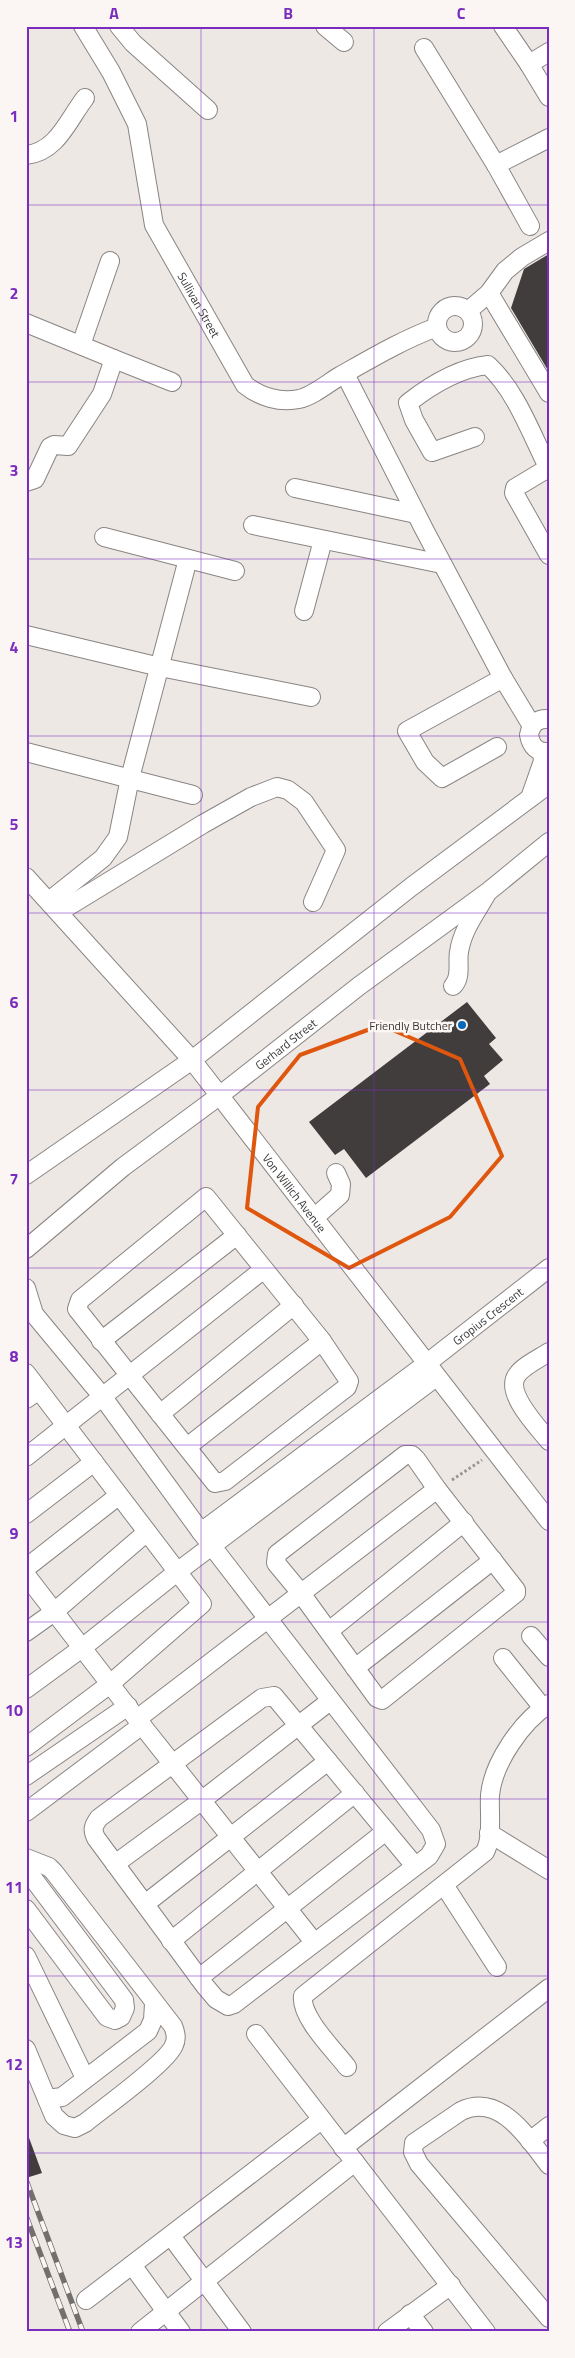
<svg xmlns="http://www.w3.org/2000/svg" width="575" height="2358" font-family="'Titillium Web',sans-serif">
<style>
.building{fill:#423d3d}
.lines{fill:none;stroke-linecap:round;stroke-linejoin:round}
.minor-casing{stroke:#8a8482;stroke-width:20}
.path{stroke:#999593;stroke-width:3;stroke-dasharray:2.5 2.5;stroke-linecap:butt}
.minor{stroke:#fff;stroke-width:18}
.rail-casing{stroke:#726f6d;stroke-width:5.5}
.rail{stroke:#fbf5f3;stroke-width:4;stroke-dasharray:11;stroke-linecap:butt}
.marked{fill:none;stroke:#df570e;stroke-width:4;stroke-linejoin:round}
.grid{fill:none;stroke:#7b2cbf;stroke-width:1;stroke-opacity:0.55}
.poi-dot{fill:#0969b6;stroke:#fbf5f3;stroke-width:2}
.labels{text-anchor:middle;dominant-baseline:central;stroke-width:5;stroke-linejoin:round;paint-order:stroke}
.street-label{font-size:12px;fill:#3b3938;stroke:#fbf5f3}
.poi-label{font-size:12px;fill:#3b3938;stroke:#fbf5f3;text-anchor:end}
.neatline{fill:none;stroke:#7b2cbf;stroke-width:2}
.grid-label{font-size:16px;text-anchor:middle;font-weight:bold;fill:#7b2cbf}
</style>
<rect width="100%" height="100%" fill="#eee8e5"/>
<!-- building -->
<g class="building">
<path d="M549,254V372L511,308L524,269Z"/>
<path d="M467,1002L496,1038L489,1044L503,1060L484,1076L490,1084L366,1178L344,1149L335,1155L309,1122Z"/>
<path d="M26,2135H28L42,2173L26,2178Z"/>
</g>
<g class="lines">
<defs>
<g id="minor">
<path id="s1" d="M83,26L111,72L137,124L154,225L245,385C260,397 280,403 299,399C313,396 328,383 340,376C372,358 402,340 437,327"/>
<path d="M119,26L133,43L208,110"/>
<path d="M325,26L344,42"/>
<path d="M503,26L529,64L549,52"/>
<path d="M424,48L496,165L549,138"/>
<path d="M529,64L549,97"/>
<path d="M26,155C57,152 68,120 85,98"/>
<path d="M496,165L530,226"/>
<path d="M489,293L549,393"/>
<circle cx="455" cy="324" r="18"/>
<path d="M468,311L489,293L505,271L522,257L549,241"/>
<path d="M26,323L114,359L102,394L68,446L54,445L50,447L35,479L26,482"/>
<path d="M81,345L110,261"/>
<path d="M114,359L172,382"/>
<path d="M345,374L425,531L503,678"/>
<path d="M475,437L432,452L414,420L408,403C431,385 459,368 488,365C517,392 531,434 549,469"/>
<path d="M549,471L545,470L515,488L514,493L549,555"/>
<path d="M295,488L416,514"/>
<path d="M253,525L442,564"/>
<path d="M104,537L235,571"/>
<path d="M304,611L323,540"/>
<path d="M26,635L160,667L311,697"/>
<path d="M549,719C537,718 531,724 529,735C531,746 537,753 549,752"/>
<path d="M497,747L442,778L425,762L407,731L503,678L532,726"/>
<path d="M26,752L193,795"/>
<path d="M530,798L543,761L542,752"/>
<path id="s2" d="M26,877L192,1060L549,1521"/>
<path d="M49,901L103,858L118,837L130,778L188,559"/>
<path d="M59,912L203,824L251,797L277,787L288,790L304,802L336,850L313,902"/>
<path d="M453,986C462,977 457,963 459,952C462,931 475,914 486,895"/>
<path d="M26,1175L192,1060L411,887L549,784"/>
<path d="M314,1218L340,1195L341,1184L336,1173"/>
<path id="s3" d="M26,1249L123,1167L219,1096L359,986L489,891L549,842"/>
<path d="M26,1288L34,1314L102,1396L201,1532L431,1830L436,1844L429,1856L234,2004L228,2006L216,1999L205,1986L96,1838C92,1830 93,1826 99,1818L262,1698L274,1696L415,1866"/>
<path d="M101,1341L237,1235"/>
<path d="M549,1352C540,1358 523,1366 517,1375C504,1393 538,1427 549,1441"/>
<path d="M26,1373L202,1604L110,1684L26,1747"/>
<path d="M26,1399L39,1390"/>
<path d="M160,1414L294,1305"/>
<path d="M187,1447L322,1341"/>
<path d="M405,1455H412L416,1459L437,1489L516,1590V1593L382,1700L377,1698L300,1592L276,1563L277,1554Z"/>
<path d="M26,1457L264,1269L322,1341L349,1381L347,1387L225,1481L215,1483L77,1309L80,1300L206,1197L264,1269"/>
<path d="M26,1514L94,1462"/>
<path id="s4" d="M201,1532L426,1364L549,1268"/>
<path d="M26,1568L118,1496"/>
<path d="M26,1575L137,1719L314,1942"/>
<path d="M329,1631L464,1522"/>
<path d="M26,1632L54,1612L147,1532"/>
<path d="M531,1636L549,1657"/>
<path d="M503,1658L543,1708"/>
<path d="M355,1668L493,1560"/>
<path d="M26,1689L82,1648L177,1572L436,1377"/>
<path d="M137,1719L437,1489"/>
<path d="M26,1776L128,1706"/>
<path d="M26,1812L142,1725"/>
<path d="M489,1833L549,1870"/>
<path d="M26,1858L49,1867L54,1872L173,2026C176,2033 177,2039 174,2045C168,2062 102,2109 85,2123L75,2128L64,2125L54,2116L26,2049"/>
<path d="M115,1864L201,1801L330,1701"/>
<path d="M26,1869L124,2000L125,2008L121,2017L115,2020L107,2017L26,1909"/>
<path d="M444,1885L497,1967"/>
<path d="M145,1904L328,1761"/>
<path d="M171,1941L355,1793"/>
<path d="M26,1956L85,2078"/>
<path d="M199,1978L386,1831"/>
<path d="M256,2034L486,2332"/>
<path d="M347,2067C335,2051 300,2017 303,1996L485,1852C493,1836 489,1813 490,1795C493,1763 522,1721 549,1704"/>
<path d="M47,2099L62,2097L148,2031L153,2020L154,2004"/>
<path d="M530,2141L549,2126"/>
<path d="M343,2148L549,1988"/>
<path d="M549,2165C528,2138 500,2092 461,2111L414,2143L413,2152L419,2164L549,2318"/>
<path d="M171,2236L242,2332"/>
<path d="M132,2265L181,2332"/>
<path d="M86,2300L321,2120"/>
<path d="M410,2314L424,2332"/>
<path d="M140,2332L355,2162"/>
<path d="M387,2332L451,2285"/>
</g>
</defs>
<!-- minor casing -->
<use href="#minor" class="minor-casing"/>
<!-- path -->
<path class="path" d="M452,1480L482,1460"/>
<!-- minor -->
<use href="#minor" class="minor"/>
<defs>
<g id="rail">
<path d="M26,2180L83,2332"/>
<path d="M26,2216L70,2332"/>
</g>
</defs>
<!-- rail casing -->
<use href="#rail" class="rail-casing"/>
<!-- rail -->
<use href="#rail" class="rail"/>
</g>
<!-- marked area -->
<path class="marked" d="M381,1025L460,1059L502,1156L450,1217L349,1268L247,1208L258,1107L300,1055Z"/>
<!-- grid -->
<path class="grid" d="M201,26V2332M374,26V2332M26,205H549M26,382H549M26,559H549M26,736H549M26,913H549M26,1090H549M26,1268H549M26,1445H549M26,1622H549M26,1799H549M26,1976H549M26,2153H549"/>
<!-- markers -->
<circle class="poi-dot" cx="462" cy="1025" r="5"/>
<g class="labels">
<!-- street labels -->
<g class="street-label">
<text stroke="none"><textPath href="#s1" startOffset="306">Sullivan Street</textPath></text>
<text stroke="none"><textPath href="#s3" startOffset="331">Gerhard Street</textPath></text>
<text stroke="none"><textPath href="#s2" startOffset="415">Von Willich Avenue</textPath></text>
<text stroke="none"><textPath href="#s4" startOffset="359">Gropius Crescent</textPath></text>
</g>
<!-- poi labels -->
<g class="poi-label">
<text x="452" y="1025">Friendly Butcher</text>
</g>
</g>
<!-- border -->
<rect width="575" height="2358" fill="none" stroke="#fbf5f3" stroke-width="55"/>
<rect x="28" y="28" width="520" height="2302" class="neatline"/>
<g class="grid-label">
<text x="114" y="19">A</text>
<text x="288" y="19">B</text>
<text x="461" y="19">C</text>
<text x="14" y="122">1</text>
<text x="14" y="299">2</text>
<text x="14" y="476">3</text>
<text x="14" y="653">4</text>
<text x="14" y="830">5</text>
<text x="14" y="1008">6</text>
<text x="14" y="1185">7</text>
<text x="14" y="1362">8</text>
<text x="14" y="1539">9</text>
<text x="14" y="1716">10</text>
<text x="14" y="1893">11</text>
<text x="14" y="2070">12</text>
<text x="14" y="2248">13</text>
</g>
</svg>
